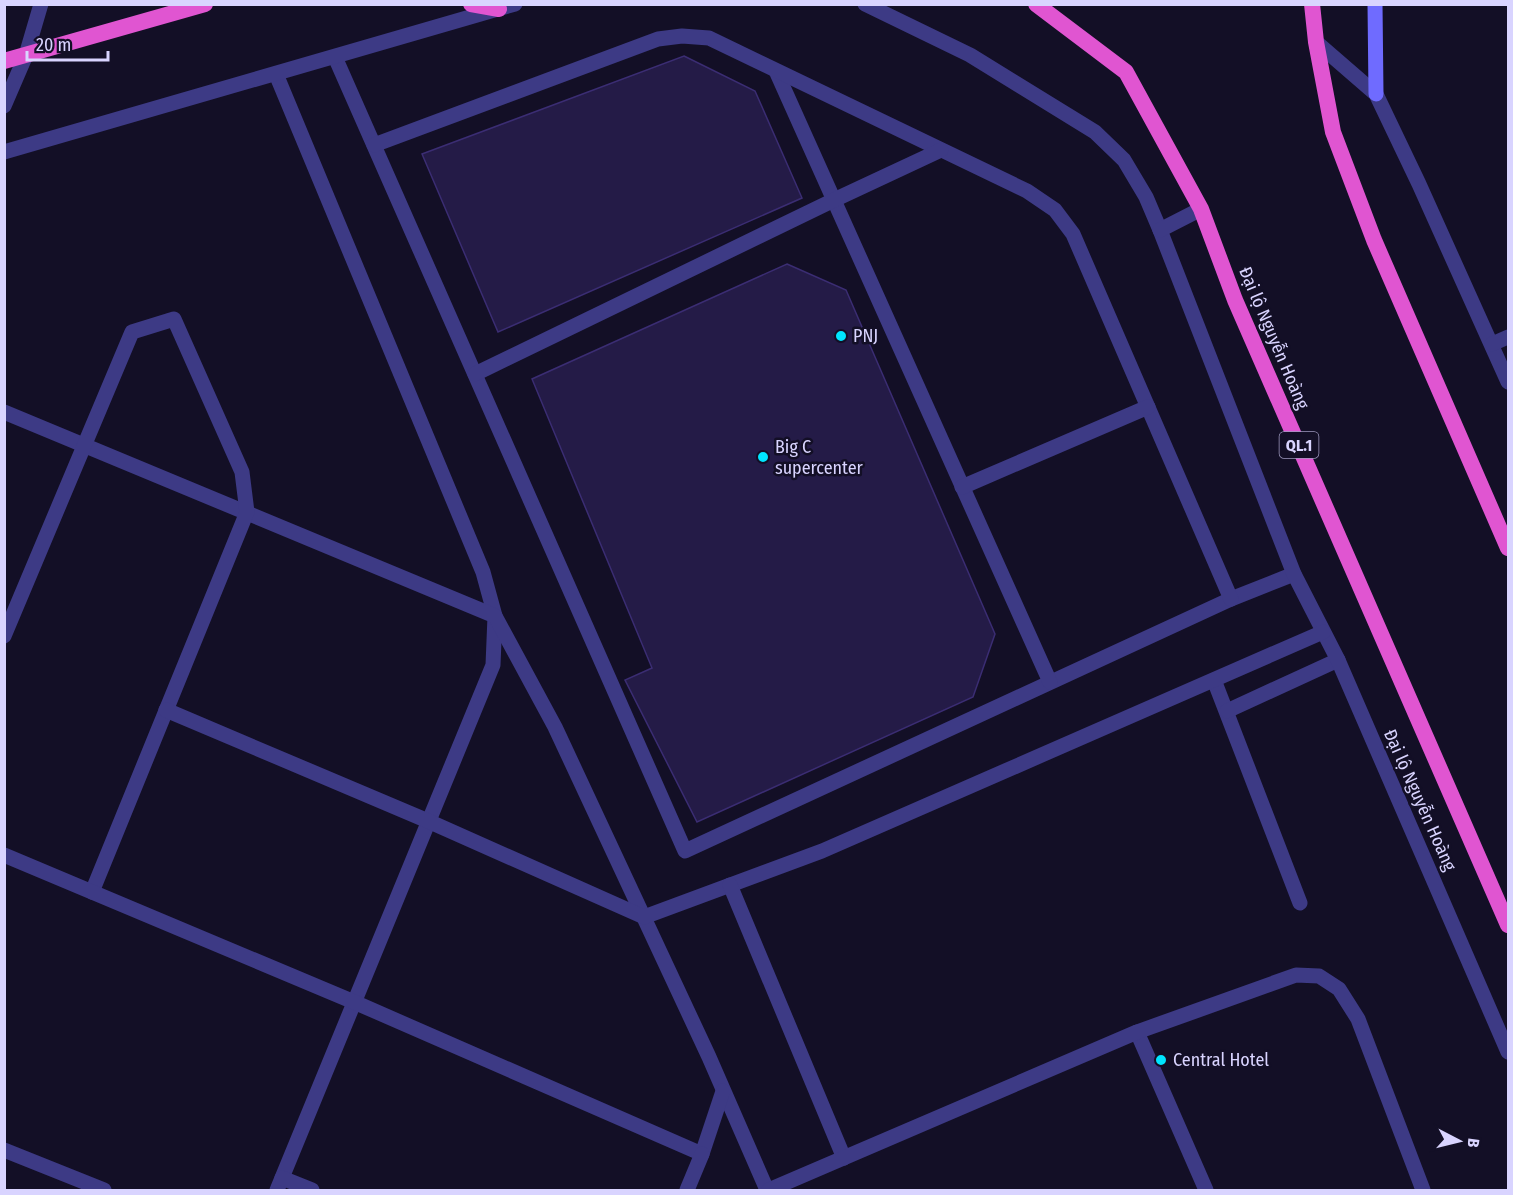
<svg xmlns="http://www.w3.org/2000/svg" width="1513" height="1195" font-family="'Fira Sans Condensed',sans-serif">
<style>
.building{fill:#241b47;stroke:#3b2d73;stroke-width:1.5}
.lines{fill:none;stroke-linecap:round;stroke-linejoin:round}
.service{stroke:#3d3a85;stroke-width:15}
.minor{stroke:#3d3a85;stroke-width:15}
.secondary{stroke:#6f6bff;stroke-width:15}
.trunk{stroke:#e055d1;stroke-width:16}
.poi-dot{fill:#00e5ff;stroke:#130f26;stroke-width:2}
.labels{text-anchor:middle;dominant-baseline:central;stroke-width:5;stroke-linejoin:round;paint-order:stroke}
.shield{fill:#130f26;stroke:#9e99be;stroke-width:1.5}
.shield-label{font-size:16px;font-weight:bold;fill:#d9d4ff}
.poi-label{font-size:18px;fill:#d9d4ff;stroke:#130f26;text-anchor:start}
.street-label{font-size:18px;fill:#d9d4ff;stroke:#130f26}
</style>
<rect width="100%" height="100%" fill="#130f26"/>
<!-- building -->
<g class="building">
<path d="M684,56L755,91L802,198L498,332L422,154Z"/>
<path d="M787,264L846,290L995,634L973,697L697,822L625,680L652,668L532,379Z"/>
</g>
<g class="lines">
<!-- service -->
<g class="service">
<path d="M335,57L685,851L1231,599L1294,574"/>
<path d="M776,71L1050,682"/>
<path d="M374,145L658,39L682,36L709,38L1027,191L1055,210L1073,234L1231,599"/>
<path d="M475,374L834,200L941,150"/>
<path d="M962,487L1148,407"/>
<path d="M1214,680L1300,903"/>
<path d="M1227,711L1338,660"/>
</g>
<!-- minor -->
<g class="minor">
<path d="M865,4L970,55L1095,132L1124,160L1146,197L1160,230L1294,574L1338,660L1508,1052"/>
<path d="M1316,42L1376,94L1419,184L1508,382"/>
<path d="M276,74L483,572L495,616L493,665L277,1190"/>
<path d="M4,106L26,55L41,4"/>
<path d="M4,152L515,4"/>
<path d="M1160,230L1201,209"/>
<path d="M1492,344L1508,337"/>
<path d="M4,412L495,616L555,727L709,1057L767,1190"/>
<path d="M4,636L132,332L174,319L242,472L247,512L92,892"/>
<path d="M166,710L428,821L644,917L822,851L1323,632"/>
<path d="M4,855L354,1002L702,1154L723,1091"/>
<path d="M730,885L844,1158"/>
<path d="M1137,1032L1206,1190"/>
<path d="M4,1150L104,1190"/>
<path d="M282,1178L312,1190"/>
<path d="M687,1190L702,1154"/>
<path d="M769,1190L1137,1032L1296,975L1319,976L1339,989L1358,1019L1423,1190"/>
</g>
<!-- secondary -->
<path class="secondary" d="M1375,4L1376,94"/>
<!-- trunk -->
<g class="trunk">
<path d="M471,4L499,9"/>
<path d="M1036,4L1126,72L1201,209L1235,300L1508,925"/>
<path d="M1312,4L1316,42L1333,132L1374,240L1508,548"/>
<path d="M4,61L205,4"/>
</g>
</g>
<!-- markers -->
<g class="poi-dot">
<circle cx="841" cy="336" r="6"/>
<circle cx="763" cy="457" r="6"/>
<circle cx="1161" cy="1060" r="6"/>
</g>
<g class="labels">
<!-- shield labels -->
<rect class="shield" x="1279.5" y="432" width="39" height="26" rx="4.5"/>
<g class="shield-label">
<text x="1299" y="445">QL.1</text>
</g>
<!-- poi labels -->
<g class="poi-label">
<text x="853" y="336">PNJ</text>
<text x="775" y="447">Big C<tspan x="775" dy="21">supercenter</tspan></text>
<text x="1173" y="1060">Central Hotel</text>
</g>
<!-- street labels -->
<g class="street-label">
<text transform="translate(1274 338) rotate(67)">Đại lộ Nguyễn Hoàng</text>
<text transform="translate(1420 800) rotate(66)">Đại lộ Nguyễn Hoàng</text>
</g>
</g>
<!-- border -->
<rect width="1513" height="1195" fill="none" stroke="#d9d4ff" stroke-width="12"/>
<!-- north arrow -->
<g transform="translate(1459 1141) rotate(97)" stroke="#130f26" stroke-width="4.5" paint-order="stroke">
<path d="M0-4.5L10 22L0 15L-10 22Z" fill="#d9d4ff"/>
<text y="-9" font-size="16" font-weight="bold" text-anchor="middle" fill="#d9d4ff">B</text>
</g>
<!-- scale -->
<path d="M27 51v9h81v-9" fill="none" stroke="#d9d4ff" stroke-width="3"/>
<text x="36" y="51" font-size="18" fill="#d9d4ff" stroke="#130f26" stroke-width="4.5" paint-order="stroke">20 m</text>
</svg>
